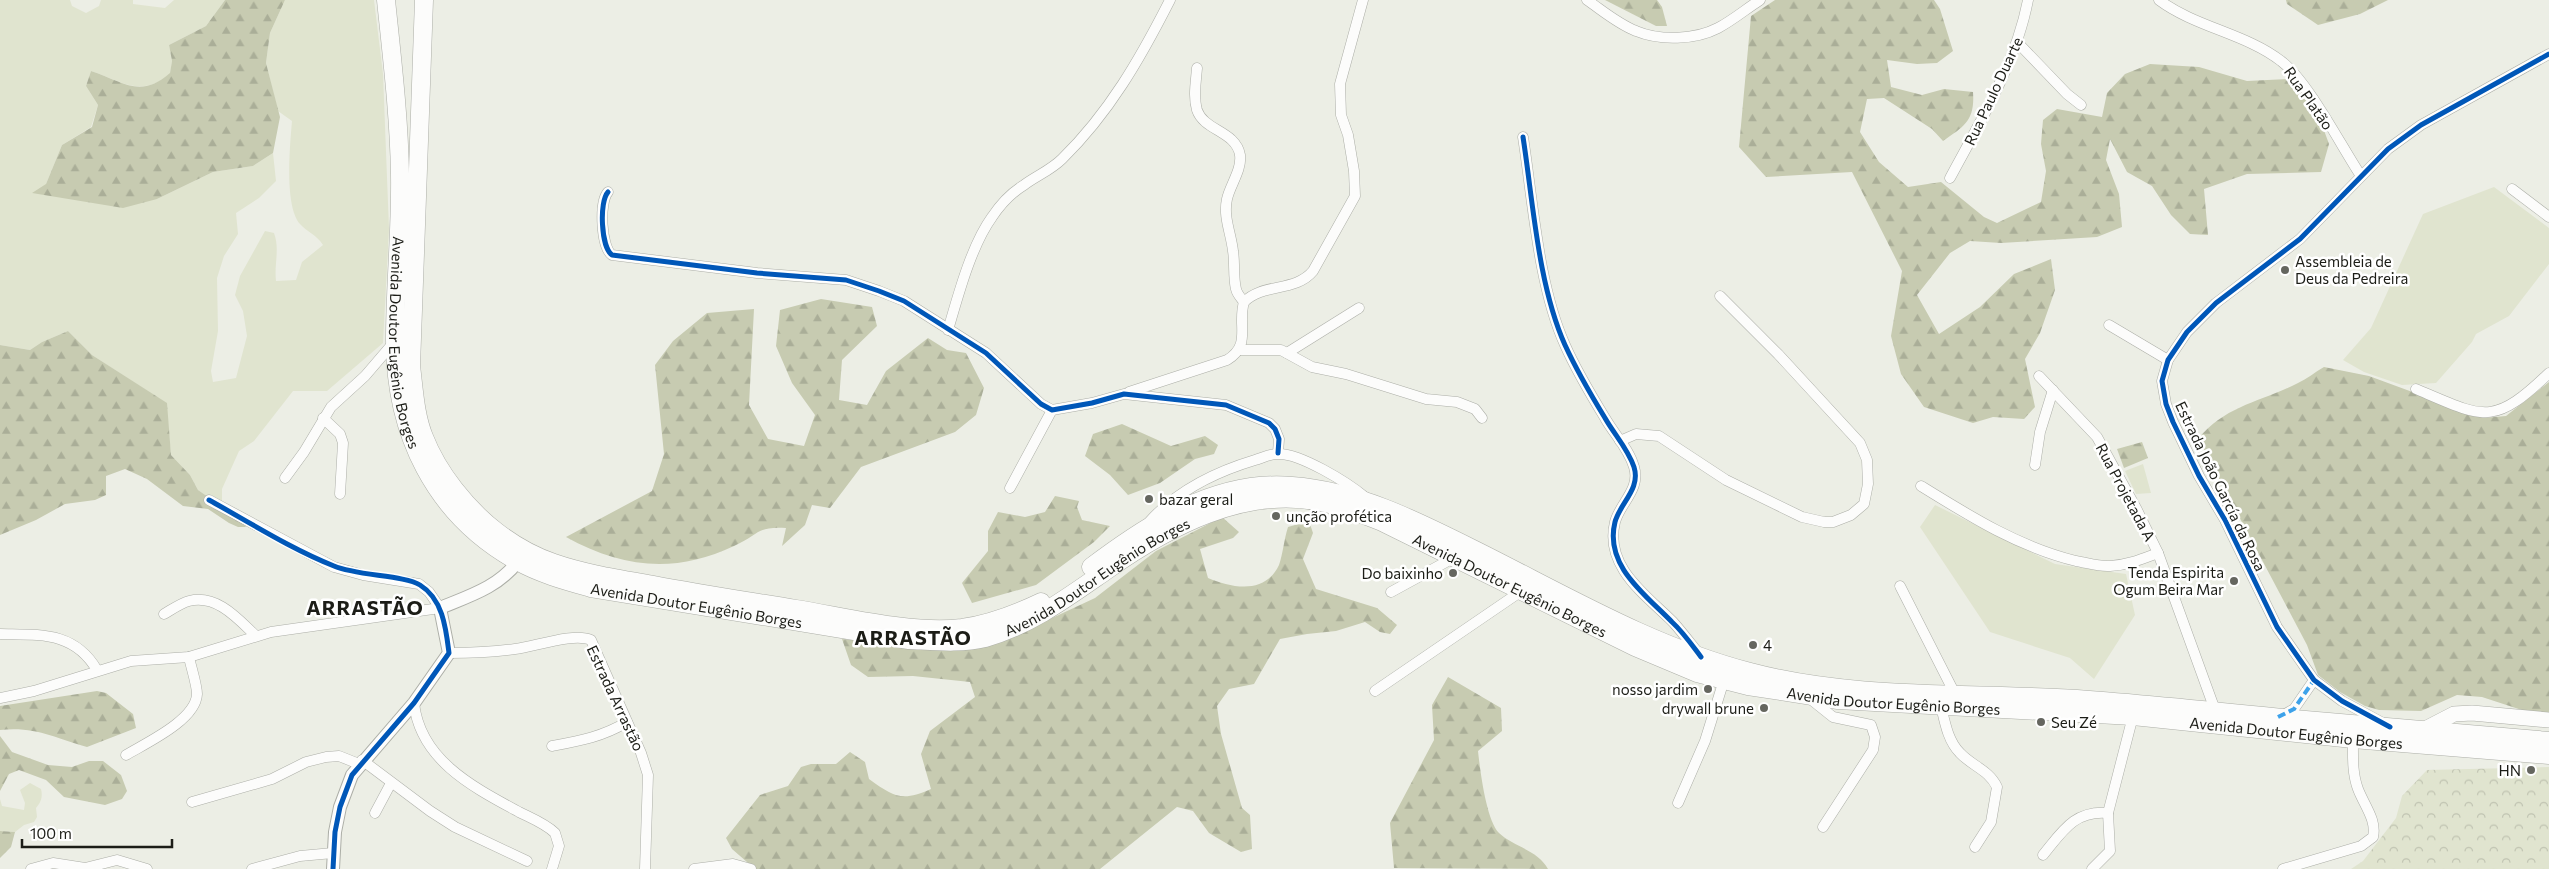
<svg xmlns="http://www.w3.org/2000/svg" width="2549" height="869" font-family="Commissioner,sans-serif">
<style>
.grass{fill:#e0e4cf}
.forest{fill:url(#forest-firs)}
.park{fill:url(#park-crowns)}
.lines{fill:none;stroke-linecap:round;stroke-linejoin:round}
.minor-casing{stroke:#acaea7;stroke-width:11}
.tertiary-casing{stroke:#acaea7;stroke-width:14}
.secondary-casing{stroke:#acaea7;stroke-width:16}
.trunk-casing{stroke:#acaea7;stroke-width:19}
.minor{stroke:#fcfcfb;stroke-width:10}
.tertiary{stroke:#fcfcfb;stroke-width:12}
.secondary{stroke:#fcfcfb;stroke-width:15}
.trunk{stroke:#fcfcfb;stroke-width:18}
.quiet{stroke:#3da2ea;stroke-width:4;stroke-dasharray:8 4;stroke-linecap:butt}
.cycleway-casing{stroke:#fff;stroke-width:8}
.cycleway{stroke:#0057b8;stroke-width:5}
.poi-dot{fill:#65665f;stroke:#fff;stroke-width:2}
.labels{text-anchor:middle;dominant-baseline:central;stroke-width:5;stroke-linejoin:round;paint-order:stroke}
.street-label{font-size:15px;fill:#1c1d17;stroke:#fff}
.poi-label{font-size:15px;fill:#1c1d17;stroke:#fff;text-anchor:start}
.district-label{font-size:20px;font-weight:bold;letter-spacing:1px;fill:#1c1d17;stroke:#fff}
</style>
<defs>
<pattern id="forest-firs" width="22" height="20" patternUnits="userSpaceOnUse" patternTransform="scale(1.25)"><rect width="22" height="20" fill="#c7cbb1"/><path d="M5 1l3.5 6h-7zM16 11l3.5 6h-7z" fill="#aaae98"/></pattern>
<pattern id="park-crowns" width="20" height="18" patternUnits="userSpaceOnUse" patternTransform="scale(1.25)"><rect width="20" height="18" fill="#e0e4cf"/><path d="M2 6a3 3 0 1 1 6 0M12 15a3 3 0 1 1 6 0" fill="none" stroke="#c0c3b1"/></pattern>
</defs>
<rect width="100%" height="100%" fill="#eceee5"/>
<!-- grass -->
<g class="grass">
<path d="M0,0H70L72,6L86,13L99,6L101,0H133V4L165,8L174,0H225L206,26L169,45L172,61L170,74C140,98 124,82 91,71L86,86L98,105L91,127L62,145L46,184L157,199L213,172L253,166L273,153L276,181L259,198L236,213L238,234L224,256L217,278L218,331L211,371L213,382L236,378L247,336L243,311L235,295L240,276L265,231L274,233C280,249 274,264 276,281L296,280L302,262L323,245C317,235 307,232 300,224C284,206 290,145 292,121L278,111L266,63L270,33L285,0H374L383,74L389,229L383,343L327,391H293L254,441L239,451L222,489V507L198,490L190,475L171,455L166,403L92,355L68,331L42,342L30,350L0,345Z"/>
<path d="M2494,187L2549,228V264L2509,316L2476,334L2472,342L2436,383L2402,385L2364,372L2343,360L2371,328L2423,214Z"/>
<path d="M2143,464L2151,493L2136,494L2125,471Z"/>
<path d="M1935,505L2055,564L2126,574L2135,615L2094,679L2070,658L1990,632L1920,527Z"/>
<path d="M30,783L41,789C43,797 41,802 36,808L37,817L34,822L24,825L15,832L0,831V799L2,806L24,810L25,803L20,790Z"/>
</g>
<!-- forest -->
<g class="forest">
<path d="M225,0H285L270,33L266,63L280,117L273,153L253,166L213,172L157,199L123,208L32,193L46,184L62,145L92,127L98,105L86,86L91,71C124,82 140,99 170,73L172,61L169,45L206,26Z"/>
<path d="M1605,0H1657L1662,7L1667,26H1656Z"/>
<path d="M1775,0H1934L1940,9L1953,51L1937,63L1917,64L1887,60L1891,87L1922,95L1944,89L1973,92C1975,120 1965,126 1943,141L1932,129L1884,98L1867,99L1860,132L1879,162L1908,187L1941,182L1984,217L1997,223L2041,202L2046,171L2041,144L2043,120L2057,109L2102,117L2107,93L2125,74L2150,64L2199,67L2247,81L2289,79L2314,103L2329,144L2321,172L2247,174L2204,189L2208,235L2190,234L2171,215L2152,186L2127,172L2110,139L2106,160L2119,194L2122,227L2097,237L2001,243L1970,241L1950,253L1917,295L1939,334L1980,307L2014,274L2051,259L2055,290L2040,333L2025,359L2035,407L2024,419L1993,417L1973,423L1924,407L1901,374L1891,336L1902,271L1852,172L1766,177L1739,147L1751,16Z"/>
<path d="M2286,0H2388L2360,14L2318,25L2287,4Z"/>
<path d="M821,299L872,307L877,326L842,360L839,400L867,405L886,371L928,338L947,350L966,353L984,388L976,415L955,432L861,467L830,508L812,505L805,525L782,546L786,528C756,526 759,535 734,546C675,574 622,568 566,537L652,491L664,454L655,365L673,341L707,313L754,309L749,405L768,439L804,446L815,415L792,383L776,346L780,310Z"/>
<path d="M68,331L92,355L167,403L171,455L190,475L198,490L240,519L246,527H238L229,523L208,509L183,506L147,479L125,469L106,476V495L95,500L65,504L36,520L0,535V345L30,350L42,342Z"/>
<path d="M2324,367L2369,376L2483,418L2506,416L2549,382V714L2537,715L2482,697L2457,695L2421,711L2379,710L2365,706L2340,692L2318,675L2307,645L2198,439C2226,405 2261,402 2298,383C2307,379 2315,372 2324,367Z"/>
<path d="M1122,424L1171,446L1205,436L1218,445L1214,454L1195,459L1160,483L1128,495L1110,475L1085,456L1093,434Z"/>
<path d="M2142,442L2148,458L2124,468L2117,449Z"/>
<path d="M1055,496L1079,501L1077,507L1082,520L1110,526L1094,542L1036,585L972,603L962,583L988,551V531L998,512L1025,517L1045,512Z"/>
<path d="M1222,517L1239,532L1233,538L1200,549L1208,578C1232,588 1265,595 1279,565C1283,554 1284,539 1288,527L1309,521L1313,533L1303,559L1316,589L1377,608L1397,625L1390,634L1380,632L1365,622L1336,631L1307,634L1280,639L1254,684L1229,689L1217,706L1221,734L1242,808L1250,815L1252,849L1241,852L1209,833L1193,811L1177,807L1100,869H755L732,849L726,838L760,795L788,786L801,767L811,764H836L850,752L865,762L869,779C894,797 902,802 931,789L921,754L930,731L975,697L970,682L913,676L868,677L851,665L842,639L866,641L1035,626L1095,598L1156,551Z"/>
<path d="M1448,677L1501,708L1502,731L1478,751C1480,769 1486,820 1499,833C1514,847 1538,850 1548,869L1394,868L1390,823L1434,740L1432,705Z"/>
<path d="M97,691L106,693L133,714L136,728L87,747C55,738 35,726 0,730V706Z"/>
<path d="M0,736L12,752L48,765L72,767L89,761H103L121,775L127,791L122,799L105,805L64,797L46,780L19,770L9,774L0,791Z"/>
<path d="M0,831L15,832L11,847L0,858Z"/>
</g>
<!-- park -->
<path class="park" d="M2549,767V869H2351L2363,861L2396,818L2402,796L2427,770Z"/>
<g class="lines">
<defs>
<g id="minor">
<path d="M1587,0C1603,11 1618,24 1636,31C1660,41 1695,40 1718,28C1733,20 1746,9 1760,0"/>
<path d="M2159,0C2195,27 2247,34 2281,61C2308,81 2341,146 2361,176"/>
<path d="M2018,43L2067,94L2081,105"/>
<path d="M1197,68C1196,81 1193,97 1197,110C1204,131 1236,131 1240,155C1242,170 1230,185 1227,199C1223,217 1231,233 1233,251C1235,263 1233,277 1236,289C1237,294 1241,298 1244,302"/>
<path d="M1523,137C1533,201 1538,285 1565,345C1576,370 1591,395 1605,418C1614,434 1629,449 1634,467C1641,489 1620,503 1615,522C1604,567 1646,595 1673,622C1682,632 1691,644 1699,654"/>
<path d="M1950,178C1980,122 2016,63 2028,0"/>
<path d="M2512,189L2549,217"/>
<path d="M608,192C599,202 601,247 612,255L757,273L846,280L879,291L904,301L986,353L1041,404L1052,410L1092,403L1124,394L1226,405L1269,423L1275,429L1279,439L1278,453"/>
<path d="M2109,325L2168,360"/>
<path d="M948,330C958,296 971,246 992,217C1000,205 1011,193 1024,185C1036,176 1051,170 1062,159C1109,113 1140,59 1170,0"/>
<path d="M1240,350H1281L1312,367L1346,374L1426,399L1457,402L1475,409L1482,418"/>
<path d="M1287,353L1359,308"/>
<path d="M2039,376L2097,437L2137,510L2158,553L2215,710"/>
<path d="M2416,389C2484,418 2493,427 2549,373"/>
<path d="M1129,392L1227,360C1252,345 1237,325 1244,302C1262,283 1296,292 1313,271L1355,196L1354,171L1348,135L1341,115L1340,84L1363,0"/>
<path d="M323,418L340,434L343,443L340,494"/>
<path d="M1620,441L1636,434L1659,436L1726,480L1802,517L1824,522H1833L1851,515L1864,504L1868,484L1867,460L1860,443L1778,354L1720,296"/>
<path d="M2035,465L2040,432L2053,390"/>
<path d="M285,478L304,452L331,407L365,376L395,341"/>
<path d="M1921,486C1971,517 2019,547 2076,561C2088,563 2099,567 2110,566C2128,565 2142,559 2158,553"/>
<path d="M1010,488L1052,410"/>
<path d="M1150,521C1178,490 1215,472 1255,460C1262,458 1270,454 1277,454C1299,452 1348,483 1365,497"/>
<path d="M1900,586L1955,694"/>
<path d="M1391,592L1455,557"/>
<path d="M164,614C171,610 181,603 189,601C217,594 238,619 256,636"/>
<path d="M0,634C40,635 74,631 97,670"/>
<path d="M449,653C471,653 493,652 515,649C534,647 574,632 591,640L641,753L648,775L645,869"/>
<path d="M1375,691L1523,590"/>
<path d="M1808,697L1833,717L1871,725L1875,737L1873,750L1823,827"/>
<path d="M0,698L34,691L131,661L189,657L271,632L440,608L429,592L419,584L363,575L334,567L209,500"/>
<path d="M414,703C420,760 473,787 519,812C531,818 546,824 555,833L559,846L552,869"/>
<path d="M1941,706C1945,723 1948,741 1960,753C1972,766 1989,770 1997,787L1991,822L1975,847"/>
<path d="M2280,717L2294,709L2314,680"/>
<path d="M2383,723L2342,701L2314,680L2277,627L2225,520L2199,476L2173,422L2166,404L2162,381L2168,360L2187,332L2216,303L2300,239L2388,149L2421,125L2549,54"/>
<path d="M552,746C579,741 602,737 627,722"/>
<path d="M126,755C146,743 196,720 197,694C197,685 191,667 189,657"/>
<path d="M362,760L430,811L455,827L527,861"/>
<path d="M192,802L272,779L306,762L326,757L339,756L359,764"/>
<path d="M1678,803L1705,741L1724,680"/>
<path d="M375,813L391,783"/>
<path d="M2043,855C2062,832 2074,810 2108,813"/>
<path d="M31,869L53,863L85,868L117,860L147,869"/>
<path d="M252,869L300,856L333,853"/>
<path d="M694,869L733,864L751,869"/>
<path d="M2092,869L2110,851L2108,813L2133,716"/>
<path d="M2283,869L2361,846L2373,837C2377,820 2364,805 2358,789C2352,773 2353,756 2353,739"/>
</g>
<path id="tertiary" d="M333,869L335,832L340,807L352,775L414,703L449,653L440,608C469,596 499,587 518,561"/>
<path id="secondary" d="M2425,729L2454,714L2472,713L2549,720"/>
<g id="trunk">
<path id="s1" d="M386,0C392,58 399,116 400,174C401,229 395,285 395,340C395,433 434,515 517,561C540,574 566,581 591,588L909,640C933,641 961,644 985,638C1031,625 1068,597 1107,570C1168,527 1244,486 1321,502C1342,506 1362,514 1382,522L1635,647L1697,673L1748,686L1838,700L2133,716L2353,739L2549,755"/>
<path d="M424,0L411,366C414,389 415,415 424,437C438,473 467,509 497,532C514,545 533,556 554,563C586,574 620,579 654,585C701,594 748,601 796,609C846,617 912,634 962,628C989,624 1016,614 1041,602"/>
<path d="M1091,567C1148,524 1216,479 1292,486C1357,491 1413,519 1471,548C1562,593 1650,646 1750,672C1856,700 1968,692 2077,699C2145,704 2214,711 2282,718C2371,726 2460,733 2549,741"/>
</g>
</defs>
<!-- minor casing -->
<use href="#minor" class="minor-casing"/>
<!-- tertiary casing -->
<use href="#tertiary" class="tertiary-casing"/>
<!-- secondary casing -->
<use href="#secondary" class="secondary-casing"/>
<!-- trunk casing -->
<use href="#trunk" class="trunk-casing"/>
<!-- minor -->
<use href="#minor" class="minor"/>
<!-- tertiary -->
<use href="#tertiary" class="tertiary"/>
<!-- secondary -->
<use href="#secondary" class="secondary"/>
<!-- trunk -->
<use href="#trunk" class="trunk"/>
<!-- quiet -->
<path class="quiet" d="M2278,717L2294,709L2314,680"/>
<defs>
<g id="cycleway">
<path d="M1523,137C1533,201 1538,285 1565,345C1576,369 1591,395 1605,418C1614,434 1628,449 1634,467C1641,489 1620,503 1615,522C1604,566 1646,595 1672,622C1683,632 1692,645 1701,657"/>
<path d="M608,192C599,202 601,247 612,255L757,273L846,280L879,291L904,301L986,353L1041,404L1052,410L1092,403L1124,394L1226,405L1269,423L1275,429L1279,439L1278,453"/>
<path d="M209,500C249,522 291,549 334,566C357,576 404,575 420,585C443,599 446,629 449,653L414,703L352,775L340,807L335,832L333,869"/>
<path d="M2390,727L2342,701L2314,680L2277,627L2225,520L2199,476L2173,422L2166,404L2162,381L2168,360L2187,332L2216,303L2300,239L2388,149L2421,125L2549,54"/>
</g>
</defs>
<!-- cycleway casing -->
<use href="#cycleway" class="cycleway-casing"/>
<!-- cycleway -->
<use href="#cycleway" class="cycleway"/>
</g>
<!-- markers -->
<g class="poi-dot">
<circle cx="2285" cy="270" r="5"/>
<circle cx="1149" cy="499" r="5"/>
<circle cx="1276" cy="516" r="5"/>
<circle cx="1453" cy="573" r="5"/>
<circle cx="2234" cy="581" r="5"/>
<circle cx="1753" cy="645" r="5"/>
<circle cx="1708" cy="689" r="5"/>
<circle cx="1764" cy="708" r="5"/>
<circle cx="2041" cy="722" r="5"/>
<circle cx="2531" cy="770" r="5"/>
</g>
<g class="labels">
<!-- street labels -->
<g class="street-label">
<text transform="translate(1993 91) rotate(-65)">Rua Paulo Duarte</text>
<text transform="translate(2309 98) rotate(55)">Rua Platão</text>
<text stroke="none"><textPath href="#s1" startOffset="344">Avenida Doutor Eugênio Borges</textPath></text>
<text transform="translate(2221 486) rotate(64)">Estrada João García da Rosa</text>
<text transform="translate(2126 492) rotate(62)">Rua Projetada A</text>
<text stroke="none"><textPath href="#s1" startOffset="1212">Avenida Doutor Eugênio Borges</textPath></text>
<text stroke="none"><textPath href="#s1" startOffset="1662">Avenida Doutor Eugênio Borges</textPath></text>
<text stroke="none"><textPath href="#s1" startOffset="792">Avenida Doutor Eugênio Borges</textPath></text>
<text transform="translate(616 698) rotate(65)">Estrada Arrastão</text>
<text stroke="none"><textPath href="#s1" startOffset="2068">Avenida Doutor Eugênio Borges</textPath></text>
<text stroke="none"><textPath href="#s1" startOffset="2472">Avenida Doutor Eugênio Borges</textPath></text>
</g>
<!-- poi labels -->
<g class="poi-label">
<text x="2295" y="261">Assembleia de<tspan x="2295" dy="17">Deus da Pedreira</tspan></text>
<text x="1159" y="499">bazar geral</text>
<text x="1286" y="516">unção profética</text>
<text x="2224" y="572" text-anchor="end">Tenda Espirita<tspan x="2224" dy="17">Ogum Beira Mar</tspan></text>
<text x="1443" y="573" text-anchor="end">Do baixinho</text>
<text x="1763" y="645">4</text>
<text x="1698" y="689" text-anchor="end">nosso jardim</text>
<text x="1754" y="708" text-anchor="end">drywall brune</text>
<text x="2051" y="722">Seu Zé</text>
<text x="2521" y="770" text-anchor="end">HN</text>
</g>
<!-- district labels -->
<g class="district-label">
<text x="365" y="607">ARRASTÃO</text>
<text x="913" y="637">ARRASTÃO</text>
</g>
</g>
<!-- scale -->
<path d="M22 839v8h150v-8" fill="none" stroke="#1c1d17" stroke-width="2.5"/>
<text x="30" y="839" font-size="15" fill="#1c1d17" stroke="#ffffff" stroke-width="4" paint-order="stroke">100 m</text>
</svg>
